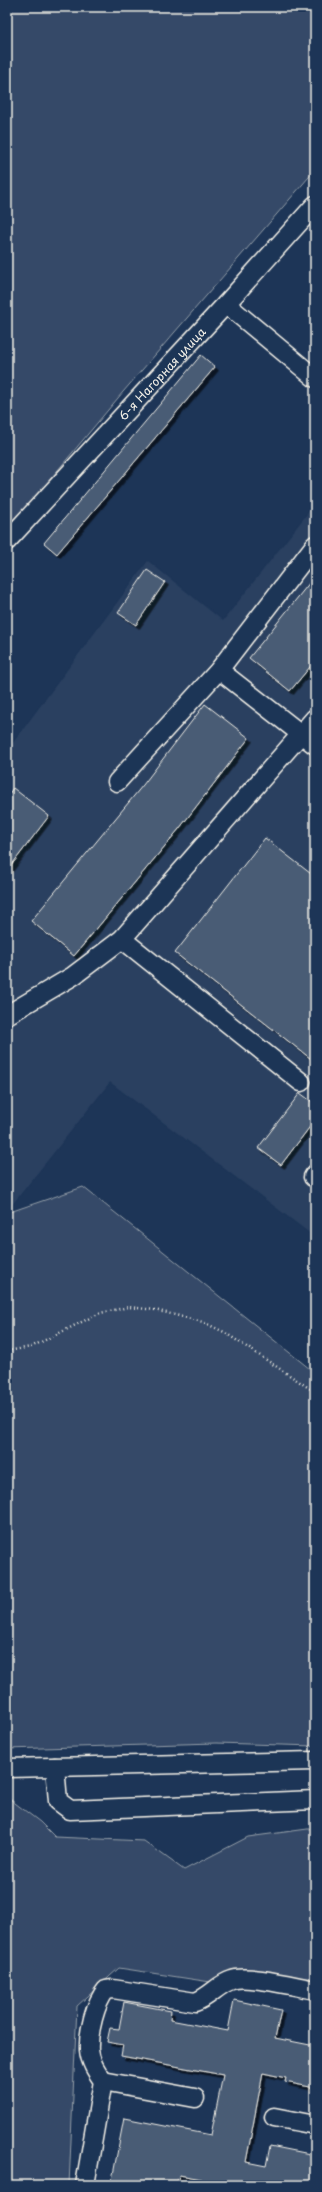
<svg xmlns="http://www.w3.org/2000/svg" width="322" height="2192" font-family="'Playpen Sans',sans-serif">
<style>
.built{fill:#2a4060}
.green{fill:#354a67;stroke:#949ea8}
.building{fill:#485b74;stroke:#f4f1e8;filter:url(#shadow)}
.lines{fill:none;stroke-linecap:round;stroke-linejoin:round}
.minor-casing{stroke:#f4f1e8;stroke-width:21}
.path{stroke:#f4f1e8;stroke-width:2.5;stroke-dasharray:1 3;stroke-linecap:butt}
.minor{stroke:#1d3557;stroke-width:18}
.labels{text-anchor:middle;dominant-baseline:central;stroke-width:3;stroke-linejoin:round;paint-order:stroke}
.street-label{font-size:12px;fill:#f4f1e8;stroke:#1d3557}
</style>
<defs>
<filter id="shadow"><feDropShadow dx="3.5" dy="3.5" stdDeviation="0" flood-color="#0009"/></filter>
</defs>
<rect width="100%" height="100%" fill="#1d3557"/>
<filter id="ink" filterUnits="userSpaceOnUse"><feTurbulence type="fractalNoise" baseFrequency=".025" numOctaves="2"/><feDisplacementMap in="SourceGraphic" scale="8" xChannelSelector="R" yChannelSelector="G"/><feConvolveMatrix kernelMatrix="1 2 1 2 8 2 1 2 1" color-interpolation-filters="sRGB"/></filter>
<g filter="url(#ink)">
<!-- built -->
<path class="built" d="M315,504V1237L110,1082L7,1211V751L148,561L223,621Z"/>
<!-- green -->
<g class="green">
<path d="M7,7H315V170L123,392L7,531Z"/>
<path d="M83,1187L315,1373V1746L216,1743L7,1749V1213Z"/>
<path d="M7,1797L40,1822L55,1837L144,1841L184,1870L248,1837L315,1828V1998L119,1968L77,2006L69,2185H7Z"/>
</g>
<!-- building -->
<g class="building">
<path d="M201,355L215,367L57,554L44,543Z"/>
<path d="M147,570L165,582L136,625L118,613Z"/>
<path d="M315,576V661L290,691L249,658Z"/>
<path d="M205,704L249,738L179,829L74,956L31,921L143,785Z"/>
<path d="M13,788L49,816L7,871V797Z"/>
<path d="M265,838L315,877V1062L175,953Z"/>
<path d="M300,1093L315,1104V1120L281,1165L258,1148Z"/>
<path d="M234,2000L281,2010L275,2038L315,2046V2088L285,2082L286,2078L263,2073L246,2162L266,2166L270,2146L315,2155V2185H201L202,2179L179,2175L177,2185H111L124,2118L211,2135L223,2075L121,2056L123,2045L107,2042L110,2028L119,2029L124,2002L171,2011L170,2020L228,2031Z"/>
</g>
<g class="lines">
<defs>
<g id="minor">
<path d="M226,304L315,378"/>
<path id="s1" d="M7,541L226,304L315,205"/>
<path d="M219,670L315,745"/>
<path d="M117,782L219,670L315,545"/>
<path d="M122,939L301,1082"/>
<path d="M7,1015L73,976L122,939L315,718"/>
<path d="M313,1177L315,1174"/>
<path d="M55,1767L58,1801L70,1810L315,1800"/>
<path d="M7,1768L315,1761"/>
<path d="M103,2081L195,2098"/>
<path d="M274,2117L315,2125"/>
<path d="M85,2185L103,2081C97,2072 90,2062 89,2050C88,2033 95,2003 106,1990L113,1989L195,2002C210,1997 218,1984 232,1980C247,1974 297,1987 315,1990"/>
</g>
</defs>
<!-- minor casing -->
<use href="#minor" class="minor-casing"/>
<!-- path -->
<path class="path" d="M7,1351L31,1347L100,1313L129,1307L155,1310L203,1322L224,1332L315,1392"/>
<!-- minor -->
<use href="#minor" class="minor"/>
</g>
</g>
<g class="labels">
<!-- street labels -->
<g class="street-label">
<text stroke="none"><textPath href="#s1" startOffset="228">6-я Нагорная улица</textPath></text>
</g>
</g>
<!-- margin -->
<rect width="322" height="2192" fill="none" stroke="#1d3557" stroke-width="24"/>
<rect x="12" y="12" width="298" height="2168" fill="none" stroke="#f4f1e8" stroke-width="1.5" filter="url(#ink)"/>
</svg>
